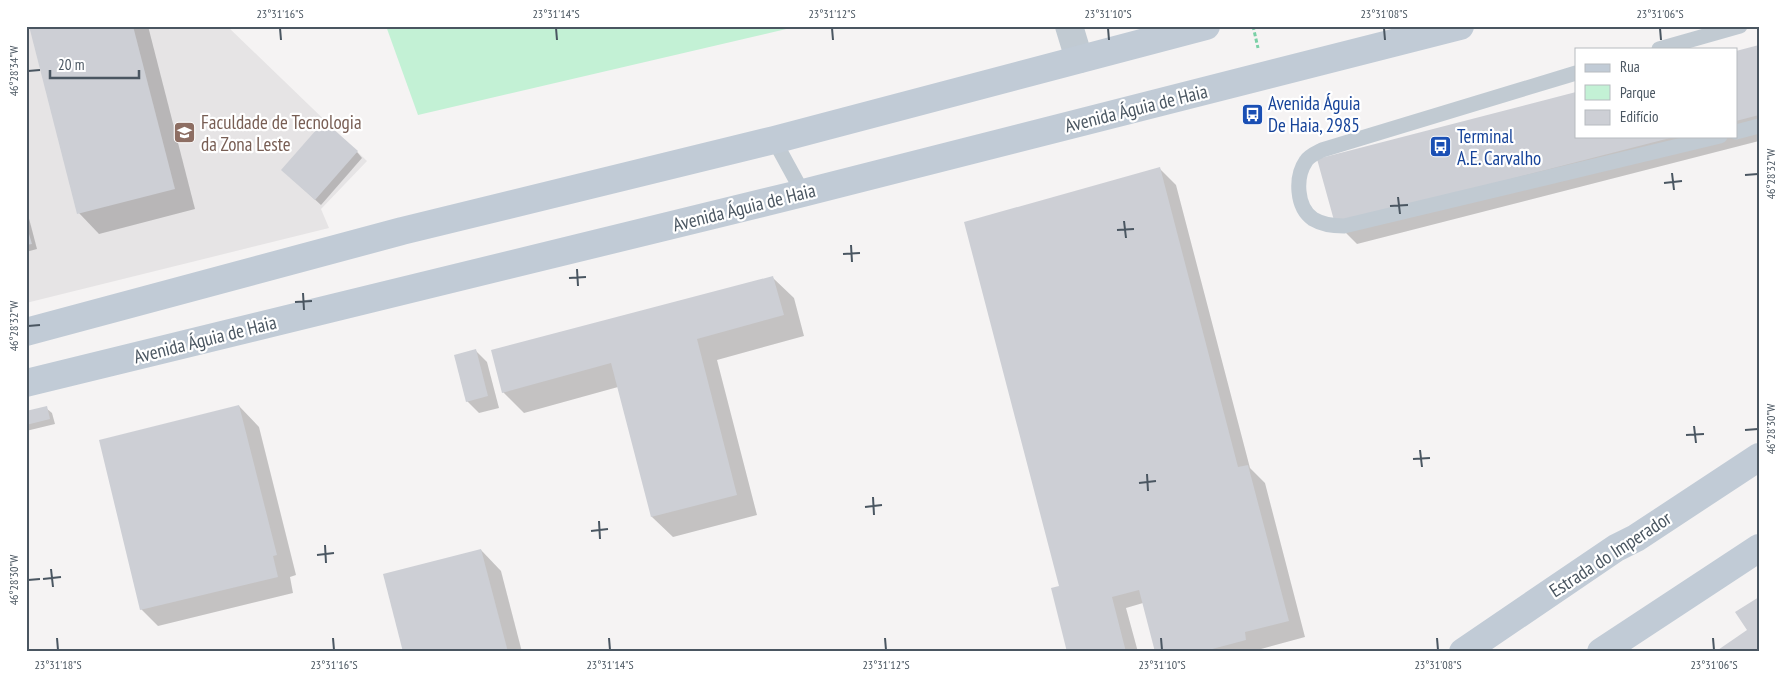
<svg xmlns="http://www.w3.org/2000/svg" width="1785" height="678" font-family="'PT Sans Narrow',sans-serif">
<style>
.education{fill:#e6e4e5}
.green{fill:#c3f1d5}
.shadow{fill:#0003}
.building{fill:#cdcfd5}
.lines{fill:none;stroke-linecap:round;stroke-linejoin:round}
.path{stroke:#7ad0a6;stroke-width:3;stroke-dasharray:4 2.5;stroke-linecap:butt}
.service{stroke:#c1cad2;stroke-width:15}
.minor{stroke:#c1cad2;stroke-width:28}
.secondary{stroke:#c1cbd6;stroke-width:28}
.ticks{fill:none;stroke:#4a5661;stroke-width:2}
.labels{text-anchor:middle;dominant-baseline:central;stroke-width:4.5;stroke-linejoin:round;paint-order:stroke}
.transit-label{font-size:19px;fill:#164399;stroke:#fff;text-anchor:start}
.street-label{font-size:19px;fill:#4a5661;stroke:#fff}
.education-label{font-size:19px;fill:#785e54;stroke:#fff;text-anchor:start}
.neatline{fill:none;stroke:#4a5661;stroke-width:2}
.ticks-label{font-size:12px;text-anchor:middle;fill:#4a5661}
</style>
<rect width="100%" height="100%" fill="#f5f3f3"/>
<!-- education -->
<path class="education" d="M26,26H227L367,161L321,209L329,228L26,303Z"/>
<!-- green -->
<path class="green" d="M386,26H799L418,115Z"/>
<!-- shadow -->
<g class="shadow">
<path d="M31,26H148L195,209L99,234L79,213Z"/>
<path d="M1759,47V141L1357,244L1336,223L1319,160L1576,93V136H1736V52Z"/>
<path d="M357,152L362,158L321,205L288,175Z"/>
<path d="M1159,168L1176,185L1250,468L1265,483L1305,637L1261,649V652H1156L1143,603L1126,608L1138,652H1069L1061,586Z"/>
<path d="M26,207L37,249L26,252Z"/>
<path d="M773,278L794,298L804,336L717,360L757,515L673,537L652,517L618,387L524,413L503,392Z"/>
<path d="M476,351L487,362L499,408L479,413L467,401Z"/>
<path d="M239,406L259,427L296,575L290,577L293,593L158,626L141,609Z"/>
<path d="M46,408L52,413L55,424L26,431V413Z"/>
<path d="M481,550L501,571L522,652H404Z"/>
</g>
<!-- building -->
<g class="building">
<path d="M29,26H133L175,189L77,214Z"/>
<path d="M1759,45V115L1736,121V51Z"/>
<path d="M1576,92V136L1674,137L1335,224L1317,159Z"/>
<path d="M324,121L358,151L315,200L281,170Z"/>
<path d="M1160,167L1238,467L1248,465L1289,621L1245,632L1246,640L1201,652H1179L1178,649L1165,652H1155L1139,590L1112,597L1126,652H1067L1051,588L1059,586L964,222Z"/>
<path d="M26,224L32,244L26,245Z"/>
<path d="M773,276L784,315L697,339L737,495L651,517L611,363L502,393L491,350Z"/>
<path d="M476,349L488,396L466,402L454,355Z"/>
<path d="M239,405L277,555L273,556L278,577L140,610L99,440Z"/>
<path d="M47,406L50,419L26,425V411Z"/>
<path d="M481,549L508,652H403L383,574Z"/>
<path d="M1759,597V652H1715L1747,630L1735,612Z"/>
</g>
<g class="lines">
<!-- path -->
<path class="path" d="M1253,26L1258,48"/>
<!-- service -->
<g class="service">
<path d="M1659,49L1740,26"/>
<path d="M1576,73L1322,150C1316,153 1309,156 1306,161C1295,177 1296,207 1313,219C1323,225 1333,226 1344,226L1720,136"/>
<path d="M1736,132L1759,126"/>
<path d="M774,140L803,193"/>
</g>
<!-- minor -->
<path class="minor" d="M1069,26L1079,59"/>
<!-- secondary -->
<g class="secondary">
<path d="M26,332L402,231L774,140L1206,26"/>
<path d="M26,383L803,193L1460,26"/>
<path d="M1463,652L1616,548L1636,538L1759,457"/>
<path d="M1601,652L1759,548"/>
</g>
</g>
<!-- ticks -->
<path class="ticks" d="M280,28L281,40M556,28L557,40M832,28L833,40M1108,28L1109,40M1384,28L1385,40M1660,28L1661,40M28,71L40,70M1672,173L1674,190M1745,175L1758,174M1664,183L1682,181M1398,197L1400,214M1390,206L1408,205M1124,221L1126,238M1117,230L1134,229M851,245L852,262M843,254L860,253M577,269L578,286M569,278L586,277M303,293L304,310M295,302L312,301M28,326L40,325M1694,426L1696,443M1745,430L1758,429M1686,435L1704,434M1420,450L1422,467M1413,459L1430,458M1147,474L1148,491M1139,483L1156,481M873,497L874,515M865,507L882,505M599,521L600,539M591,531L608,529M325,545L326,563M317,555L334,553M51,569L53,587M43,579L61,577M28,580L40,579M57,638L58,650M333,638L334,650M609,638L610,650M885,638L886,650M1161,638L1162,650M1437,638L1438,650M1713,638L1714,650"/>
<!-- icons -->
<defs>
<symbol id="bus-square" viewBox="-11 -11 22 22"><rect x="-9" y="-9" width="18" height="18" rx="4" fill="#1a4fb4" stroke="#fff"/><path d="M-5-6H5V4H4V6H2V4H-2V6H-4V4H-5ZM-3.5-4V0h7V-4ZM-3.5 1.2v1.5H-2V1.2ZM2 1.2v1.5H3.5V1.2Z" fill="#fff"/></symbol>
<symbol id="university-square" viewBox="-11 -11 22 22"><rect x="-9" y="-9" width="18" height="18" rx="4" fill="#8d6e63" stroke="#fff"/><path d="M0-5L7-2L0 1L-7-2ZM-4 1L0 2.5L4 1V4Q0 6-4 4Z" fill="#fff"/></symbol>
</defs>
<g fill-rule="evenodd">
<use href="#bus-square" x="1240" y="102" width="25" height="25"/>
<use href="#university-square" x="172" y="120" width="25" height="25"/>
<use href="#bus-square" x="1428" y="134" width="25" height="25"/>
</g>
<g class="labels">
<!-- transit labels -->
<g class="transit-label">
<text x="1268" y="103">Avenida Águia<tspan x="1268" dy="22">De Haia, 2985</tspan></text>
<text x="1457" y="136">Terminal<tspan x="1457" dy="22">A.E. Carvalho</tspan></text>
</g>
<!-- street labels -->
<g class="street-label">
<text transform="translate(1136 108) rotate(-14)">Avenida Águia de Haia</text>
<text transform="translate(744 207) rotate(-14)">Avenida Águia de Haia</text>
<text transform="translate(205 339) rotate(-14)">Avenida Águia de Haia</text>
<text transform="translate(1610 554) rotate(-33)">Estrada do Imperador</text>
</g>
<!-- education labels -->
<g class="education-label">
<text x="201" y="122">Faculdade de Tecnologia<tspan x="201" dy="22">da Zona Leste</tspan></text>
</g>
</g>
<!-- border -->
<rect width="1785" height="678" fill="none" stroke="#ffffff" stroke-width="55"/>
<!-- legend -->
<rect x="1575" y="48" width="162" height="90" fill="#ffffff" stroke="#b7bbc0"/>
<rect x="1585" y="64" width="25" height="8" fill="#c1cbd6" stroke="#b7bbc0"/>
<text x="1620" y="72" font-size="15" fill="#4a5661">Rua</text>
<rect x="1585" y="85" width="25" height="15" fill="#c3f1d5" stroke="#b7bbc0"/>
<text x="1620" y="98" font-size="15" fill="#4a5661">Parque</text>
<rect x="1585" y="110" width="25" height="15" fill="#cdcfd5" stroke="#b7bbc0"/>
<text x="1620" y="122" font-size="15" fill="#4a5661">Edifício</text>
<!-- scale -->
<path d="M50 70v8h89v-8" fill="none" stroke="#4a5661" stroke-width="2.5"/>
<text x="58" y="70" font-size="15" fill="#4a5661" stroke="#ffffff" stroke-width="4" paint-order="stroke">20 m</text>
<rect x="28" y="28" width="1730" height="622" class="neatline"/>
<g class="ticks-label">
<text x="280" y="18">23°31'16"S</text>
<text x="556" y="18">23°31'14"S</text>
<text x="832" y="18">23°31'12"S</text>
<text x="1108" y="18">23°31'10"S</text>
<text x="1384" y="18">23°31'08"S</text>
<text x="1660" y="18">23°31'06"S</text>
<text transform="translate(14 71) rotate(-90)" y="4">46°28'34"W</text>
<text transform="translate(1771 174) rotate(-90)" y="4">46°28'32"W</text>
<text transform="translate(14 326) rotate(-90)" y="4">46°28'32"W</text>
<text transform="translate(1771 429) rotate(-90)" y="4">46°28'30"W</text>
<text transform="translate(14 580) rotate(-90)" y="4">46°28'30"W</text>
<text x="58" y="669">23°31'18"S</text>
<text x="334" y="669">23°31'16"S</text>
<text x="610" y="669">23°31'14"S</text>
<text x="886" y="669">23°31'12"S</text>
<text x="1162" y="669">23°31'10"S</text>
<text x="1438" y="669">23°31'08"S</text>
<text x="1714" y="669">23°31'06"S</text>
</g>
</svg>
